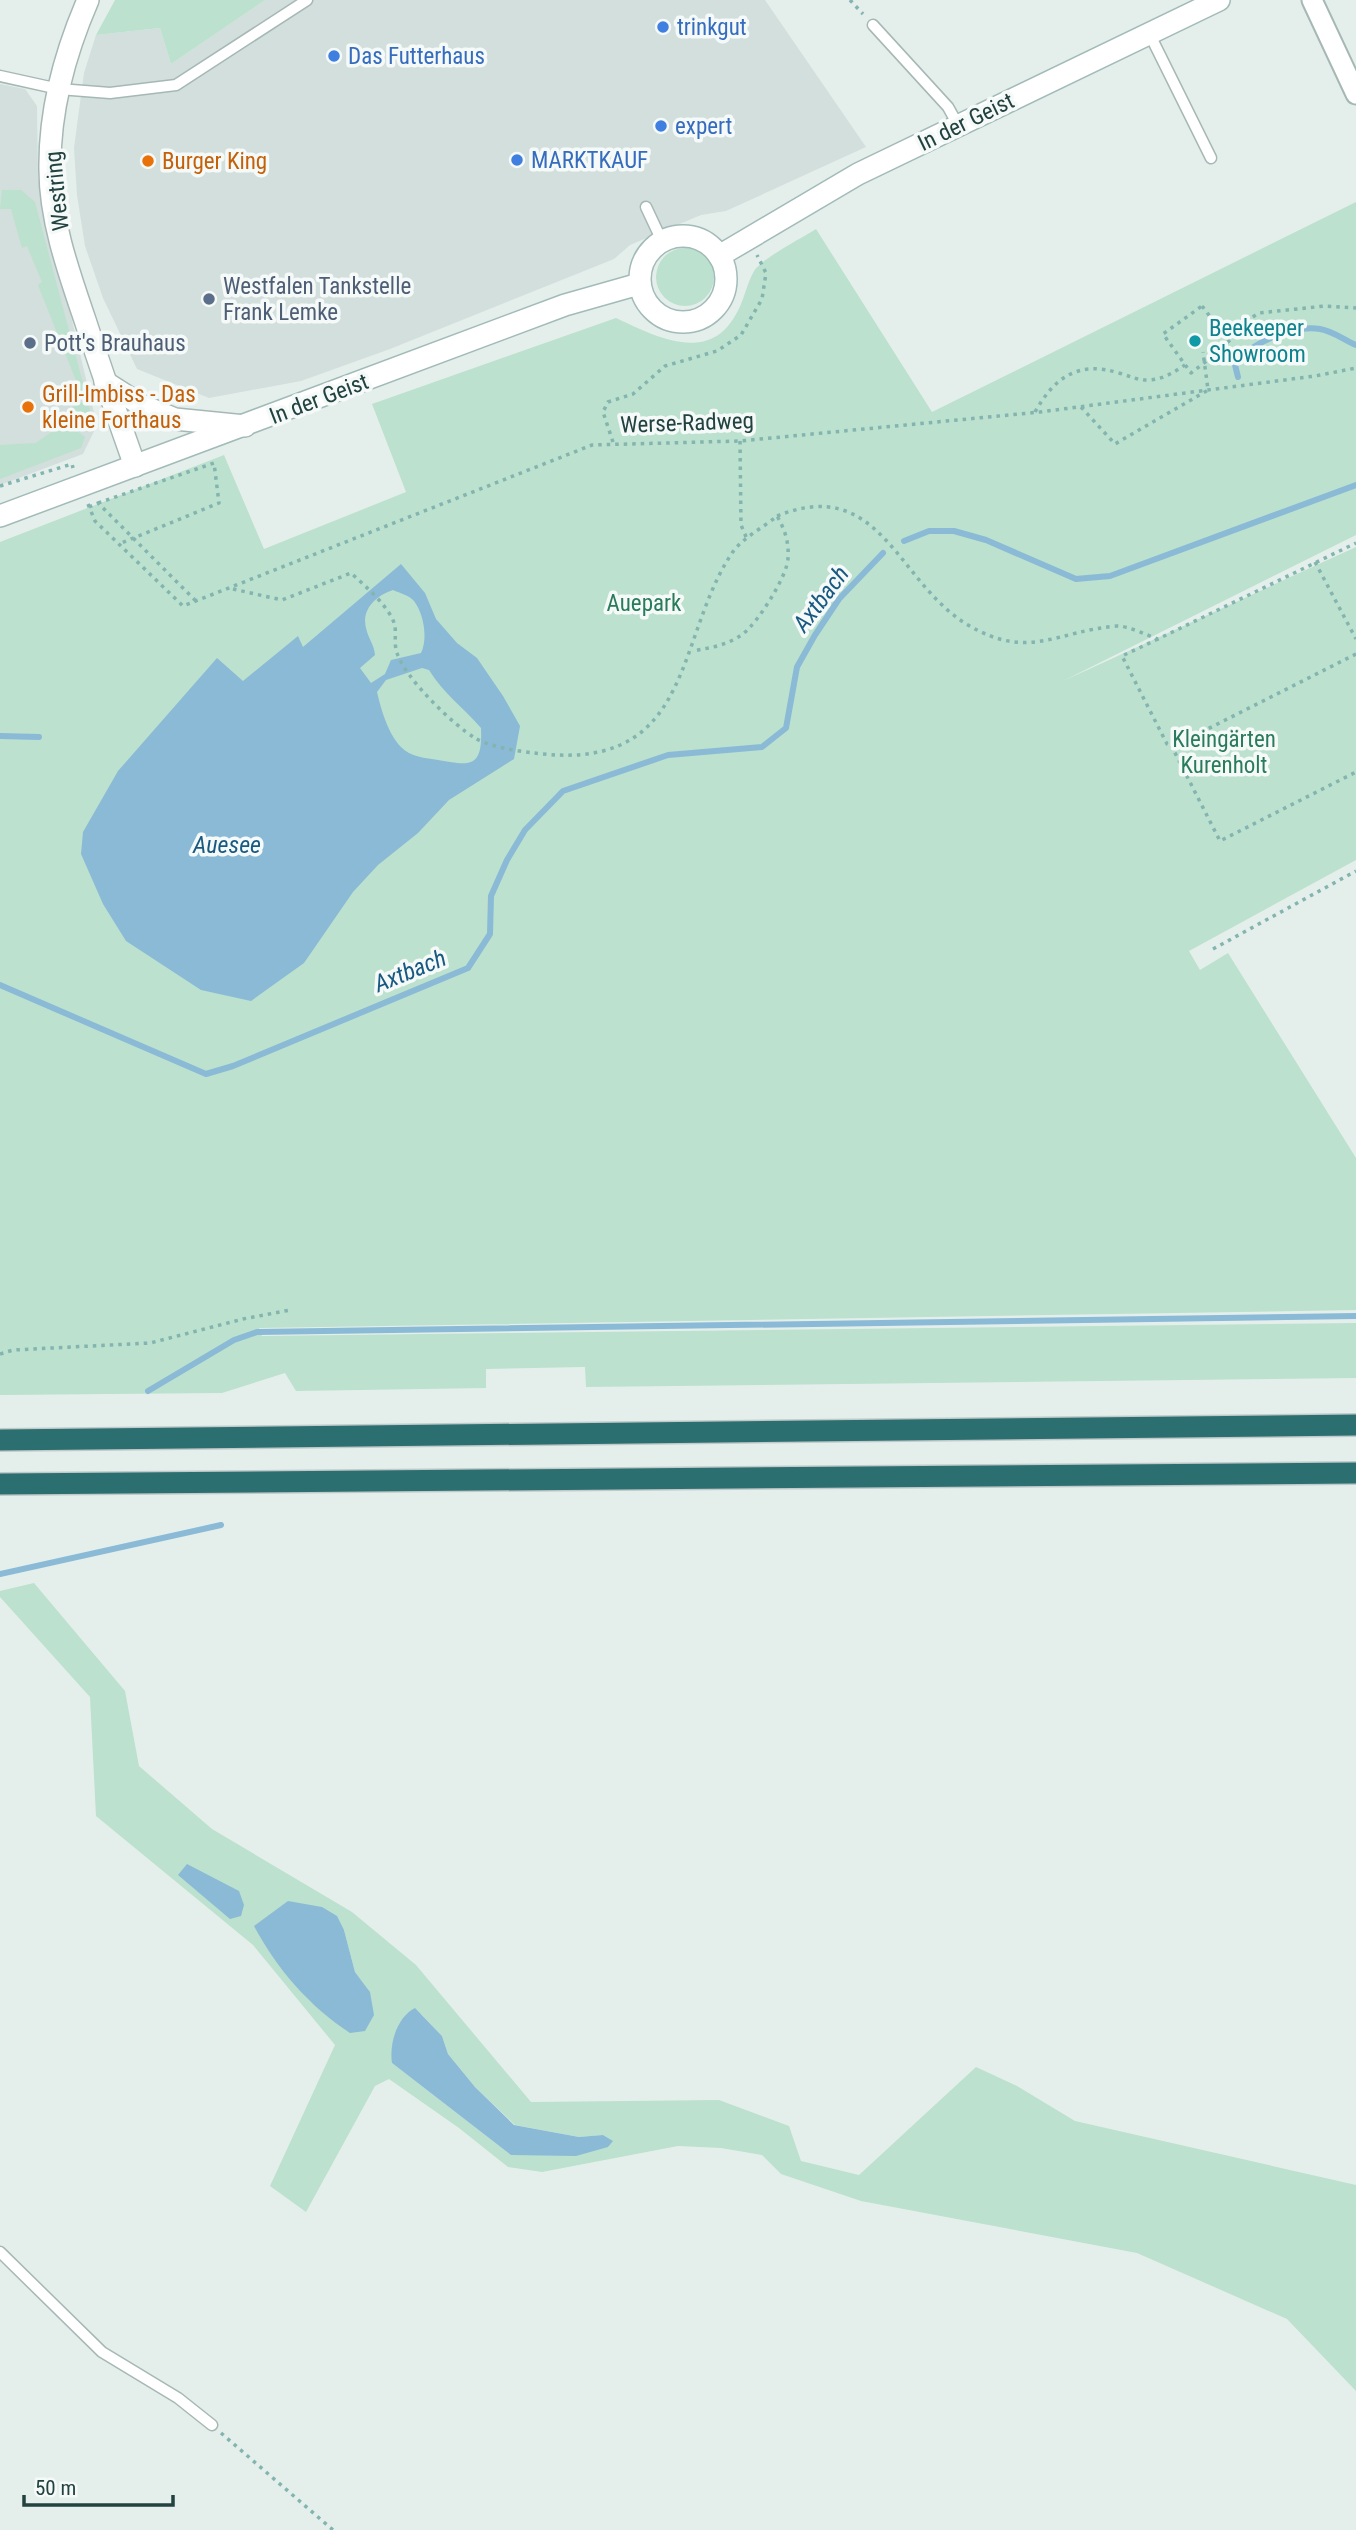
<svg xmlns="http://www.w3.org/2000/svg" width="1356" height="2530" font-family="'Roboto Condensed',sans-serif">
<style>
.built{fill:#d2dfdc}
.green{fill:#bce1ce;fill-rule:evenodd}
.water{fill:#8abad6;fill-rule:evenodd}
.lines{fill:none;stroke-linecap:round;stroke-linejoin:round}
.stream{stroke:#8abad6;stroke-width:6}
.service-casing{stroke:#a6b8b5;stroke-width:13}
.minor-casing{stroke:#a6b8b5;stroke-width:23}
.tertiary-casing{stroke:#a6b8b5;stroke-width:24}
.secondary-casing{stroke:#a2bbb8;stroke-width:24}
.motorway-casing{stroke:#c1caca;stroke-width:24}
.path{stroke:#83b4af;stroke-width:3.5;stroke-dasharray:3.5 5;stroke-linecap:butt}
.service{stroke:#fff;stroke-width:10}
.minor{stroke:#fff;stroke-width:19}
.tertiary{stroke:#fff;stroke-width:21}
.secondary{stroke:#fff;stroke-width:21}
.motorway{stroke:#2c6f70;stroke-width:21}
.shop-dot{fill:#3f7fe0;stroke:#f5faf9;stroke-width:2.5}
.food-dot{fill:#e8710a;stroke:#f5faf9;stroke-width:2.5}
.service-dot{fill:#5c6f8a;stroke:#f5faf9;stroke-width:2.5}
.culture-dot{fill:#0f9aa8;stroke:#f5faf9;stroke-width:2.5}
.labels{text-anchor:middle;dominant-baseline:central;stroke-width:7;stroke-linejoin:round;paint-order:stroke}
.shop-label{font-size:23px;fill:#366cbe;stroke:#f5faf9;text-anchor:start}
.street-label{font-size:23px;fill:#224240;stroke:#f5faf9}
.food-label{font-size:23px;fill:#c56008;stroke:#f5faf9;text-anchor:start}
.service-label{font-size:23px;fill:#4e5e75;stroke:#f5faf9;text-anchor:start}
.culture-label{font-size:23px;fill:#0d838f;stroke:#f5faf9;text-anchor:start}
.park-label{font-size:23px;fill:#2a7b5b;stroke:#f5faf9}
.water-label{font-size:24px;font-style:italic;fill:#185982;stroke:#f5faf9}
</style>
<rect width="100%" height="100%" fill="#e4efec"/>
<!-- built -->
<g class="built">
<path d="M265,0H765L866,147L726,211L701,215L630,245L614,259L390,349L301,381L209,398L137,369L103,298L85,246L77,195L74,148L84,73L96,35L160,28L171,64Z"/>
<path d="M0,84L25,89L37,106L38,178L97,425L83,454L0,485Z"/>
</g>
<!-- green -->
<g class="green">
<path d="M115,0H265L171,64L160,28L96,35Z"/>
<path d="M2,190H21L35,202L94,425L92,429L70,410L79,402L85,403L38,285L42,282L27,246L22,248L11,209H0Z"/>
<path d="M1356,202V535L1063,681L1356,547V860L1189,951L1200,970L1228,953L1356,1158V1310L259,1328L262,1336L1356,1323V1378L586,1387L585,1367L486,1369V1388L296,1391L285,1373L222,1393L0,1395V542L224,455L264,549L406,492L372,404L616,318C653,335 707,365 735,316C744,302 746,285 754,271C761,259 802,238 816,229L932,412Z"/>
<circle cx="685" cy="277" r="29"/>
<path d="M60,418L85,437L81,448L0,479V445L36,443L57,428Z"/>
<path d="M34,1583L125,1691L139,1766L212,1829L352,1912L416,1965L531,2102L719,2100L789,2126L801,2161L859,2175L976,2067L1017,2086L1075,2121L1356,2185V2391L1287,2319L1137,2253L861,2201L781,2174L762,2155L721,2148L678,2146L542,2172L508,2167L459,2128L389,2079L375,2086L306,2212L270,2186L335,2045L253,1945L96,1816L90,1697L0,1597V1591ZM288,1901L344,1930L355,1972L370,1992ZM421,2014L442,2036L448,2054L475,2087L515,2125L579,2137L603,2135L612,2141L608,2147L511,2155L392,2063Z"/>
</g>
<!-- water -->
<g class="water">
<path d="M401,564L425,593L436,619L457,643L477,658L503,696L520,726L514,759L449,800L418,833L378,865L353,892L304,963L251,1001L201,990L126,941L103,904L81,854L83,832L118,771L217,658L243,681L298,636L303,647ZM393,590C400,593 410,596 414,601C424,614 428,639 421,653L391,660L385,674L371,683L360,668L375,655C374,644 368,638 366,628C361,609 377,595 393,590ZM422,668L429,670C443,693 464,708 481,728C483,770 469,765 438,760C426,758 410,757 401,747C388,734 381,709 377,692L386,680Z"/>
<path d="M187,1864L239,1891L244,1905L241,1916L230,1919L178,1875Z"/>
<path d="M288,1901L322,1907L337,1916L344,1930L355,1972L370,1992L374,2015L365,2031L350,2033C309,2006 277,1969 254,1926Z"/>
<path d="M415,2008L442,2036L448,2054L475,2087L514,2125L579,2137L603,2135L613,2141L608,2147L576,2156L511,2155L392,2063C389,2044 397,2017 415,2008Z"/>
</g>
<g class="lines">
<!-- stream -->
<g class="stream">
<path d="M1238,377L1235,365C1249,343 1293,325 1320,329C1333,331 1344,340 1356,345"/>
<path d="M904,541L929,531H954L986,540L1076,579L1110,576L1356,485"/>
<path d="M0,736L39,737"/>
<path d="M0,985L206,1074L233,1066L468,968L490,934L491,896L507,860L525,830L563,791L668,755L762,747L786,728L797,667L815,635L839,599L883,553"/>
<path d="M148,1391L234,1340L257,1332L1356,1316"/>
<path d="M0,1574L221,1525"/>
</g>
<defs>
<g id="service">
<path d="M873,25L948,107L958,125"/>
<path d="M1149,33L1211,158"/>
<path d="M0,76L59,89L110,93L176,85L307,0"/>
<path d="M646,207L662,241"/>
<path d="M0,2252L102,2352L178,2398L212,2425"/>
</g>
<path id="minor" d="M1312,0L1356,94"/>
<g id="tertiary">
<path d="M88,0C65,53 49,112 50,170C50,220 69,273 85,320C101,369 118,418 135,466"/>
<path d="M105,382L141,405L175,419L245,426"/>
</g>
<g id="secondary">
<circle cx="683" cy="279" r="43"/>
<path d="M719,256L858,174L1219,0"/>
<path d="M0,516L565,305L639,284"/>
</g>
<g id="motorway">
<path d="M0,1440L1356,1425"/>
<path d="M0,1484L1356,1473"/>
</g>
</defs>
<!-- service casing -->
<use href="#service" class="service-casing"/>
<!-- minor casing -->
<use href="#minor" class="minor-casing"/>
<!-- tertiary casing -->
<use href="#tertiary" class="tertiary-casing"/>
<!-- secondary casing -->
<use href="#secondary" class="secondary-casing"/>
<!-- motorway casing -->
<use href="#motorway" class="motorway-casing"/>
<!-- path -->
<g class="path">
<path d="M850,0L863,14"/>
<path d="M1202,306L1230,343L1191,373L1163,334Z"/>
<path d="M1224,335L1259,313L1325,306L1356,308"/>
<path d="M1081,407L1115,444L1208,390L1203,352"/>
<path d="M1035,412C1054,378 1078,360 1119,373C1130,376 1139,381 1150,380C1164,379 1174,372 1185,365"/>
<path d="M740,441L741,525L747,539"/>
<path d="M613,442L603,412L608,402L633,394L665,366L717,351L741,335L762,299L766,273L757,255"/>
<path d="M0,486L72,464L73,468"/>
<path d="M98,503L214,463L219,503L119,544"/>
<path d="M88,504L95,521L183,606L592,445L740,441L1040,412L1315,376L1356,368"/>
<path d="M89,507L98,503L196,601"/>
<path d="M777,516C881,474 897,583 968,625C1029,661 1056,631 1117,626C1129,626 1146,635 1158,639L1356,543"/>
<path d="M1315,562L1356,639"/>
<path d="M233,589L282,600L351,573C365,586 391,608 395,626C396,635 394,645 397,653C405,678 452,724 475,738C492,749 537,754 557,755C693,761 677,635 732,553C742,538 763,528 777,516C785,530 789,542 788,558C788,575 758,622 744,633C729,645 710,648 692,651"/>
<path d="M1158,639L1122,656L1167,744L1172,747"/>
<path d="M1356,654L1172,747L1220,841L1356,772"/>
<path d="M1213,949L1356,871"/>
<path d="M0,1354L13,1350L150,1343L243,1319L290,1310"/>
<path d="M221,2433L333,2530"/>
</g>
<!-- service -->
<use href="#service" class="service"/>
<!-- minor -->
<use href="#minor" class="minor"/>
<!-- tertiary -->
<use href="#tertiary" class="tertiary"/>
<!-- secondary -->
<use href="#secondary" class="secondary"/>
<!-- motorway -->
<use href="#motorway" class="motorway"/>
</g>
<!-- markers -->
<g class="shop-dot">
<circle cx="663" cy="27" r="7"/>
<circle cx="334" cy="56" r="7"/>
<circle cx="661" cy="126" r="7"/>
<circle cx="517" cy="160" r="7"/>
</g>
<g class="food-dot">
<circle cx="148" cy="161" r="7"/>
<circle cx="28" cy="407" r="7"/>
</g>
<g class="service-dot">
<circle cx="209" cy="299" r="7"/>
<circle cx="30" cy="343" r="7"/>
</g>
<circle class="culture-dot" cx="1195" cy="341" r="7"/>
<g class="labels">
<!-- shop labels -->
<g class="shop-label">
<text x="677" y="27">trinkgut</text>
<text x="348" y="56">Das Futterhaus</text>
<text x="675" y="126">expert</text>
<text x="531" y="160">MARKTKAUF</text>
</g>
<!-- street labels -->
<g class="street-label">
<text transform="translate(966 122) rotate(-26)">In der Geist</text>
<text transform="translate(57 191) rotate(-96)">Westring</text>
<text transform="translate(319 399) rotate(-21)">In der Geist</text>
<text transform="translate(687 423) rotate(-2)">Werse-Radweg</text>
</g>
<!-- food labels -->
<g class="food-label">
<text x="162" y="161">Burger King</text>
<text x="42" y="394">Grill-Imbiss - Das<tspan x="42" dy="26">kleine Forthaus</tspan></text>
</g>
<!-- service labels -->
<g class="service-label">
<text x="223" y="286">Westfalen Tankstelle<tspan x="223" dy="26">Frank Lemke</tspan></text>
<text x="44" y="343">Pott's Brauhaus</text>
</g>
<!-- culture labels -->
<g class="culture-label">
<text x="1209" y="328">Beekeeper<tspan x="1209" dy="26">Showroom</tspan></text>
</g>
<!-- park labels -->
<g class="park-label">
<text x="644" y="603">Auepark</text>
<text x="1224" y="739">Kleingärten<tspan x="1224" dy="26">Kurenholt</tspan></text>
</g>
<!-- water labels -->
<g class="water-label">
<text transform="translate(821 599) rotate(-53)">Axtbach</text>
<text x="227" y="845">Auesee</text>
<text transform="translate(410 971) rotate(-22)">Axtbach</text>
</g>
</g>
<!-- scale -->
<path d="M24 2495v10h149v-10" fill="none" stroke="#224240" stroke-width="3.5"/>
<text x="35" y="2495" font-size="21" fill="#224240" stroke="#f5faf9" stroke-width="5" paint-order="stroke">50 m</text>
</svg>
